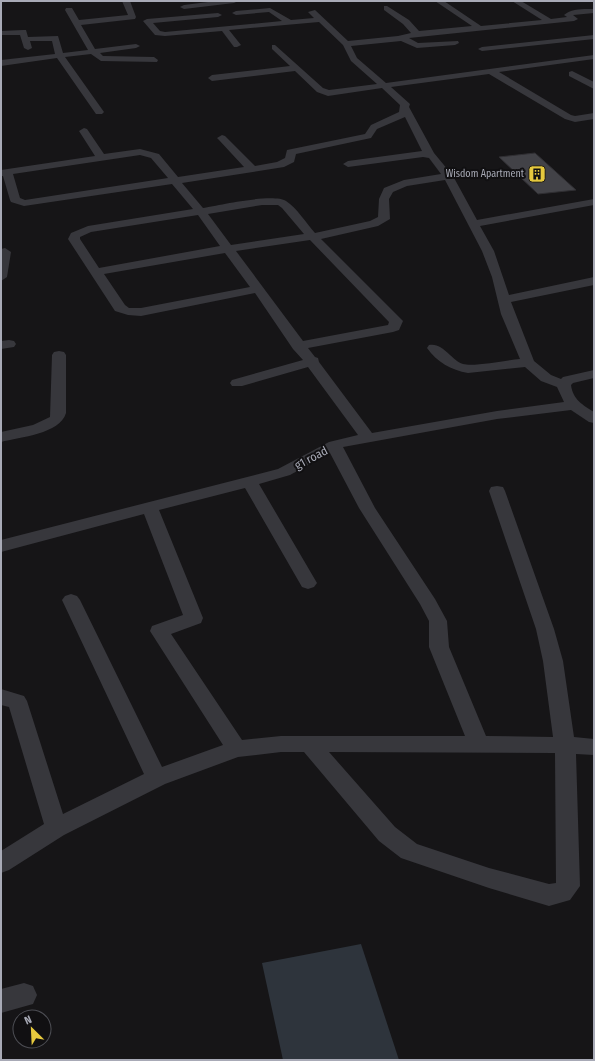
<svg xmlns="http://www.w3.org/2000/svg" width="595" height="1061" font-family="'Fira Sans Condensed',sans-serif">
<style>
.water{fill:#2e343c}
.building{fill:#424247;stroke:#302f33}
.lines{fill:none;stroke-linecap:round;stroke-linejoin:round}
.street{fill:#37373c;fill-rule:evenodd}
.labels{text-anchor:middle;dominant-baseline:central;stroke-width:4;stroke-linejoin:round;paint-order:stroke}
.far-poi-label{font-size:10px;fill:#a8aab6;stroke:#111012;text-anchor:end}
.street-label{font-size:12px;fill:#a8aab6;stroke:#111012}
</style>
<rect width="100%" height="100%" fill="#161517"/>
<!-- water -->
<path class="water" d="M361,944L399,1060H283L262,963Z"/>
<!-- building -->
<path class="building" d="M535,153L576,190L538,194L499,157Z"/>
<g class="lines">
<!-- street -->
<g class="street">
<path d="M122,1H130L136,17L135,19L81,25L95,49L136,44L140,46L136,48L100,53L103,56L154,57L158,60L157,62L101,61L91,54L65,57L104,112L102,114H96L57,58L1,66V60L55,54L52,41H30L32,48L28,50L24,48L20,35H1V31L23,30H26L28,37L58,36L63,53L88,50L65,10L66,8H72L79,20L128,15Z"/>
<path d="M216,1H238L234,3L184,9L180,7L184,5Z"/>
<path d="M435,1H444L481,26L542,20L512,1H521L551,19L567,17L564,15C572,8 584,9 594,9V13L573,15L578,19L574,21L409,38L418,43L458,41L459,43L455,45L417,48L401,41L351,46L357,58L386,83L594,55V59L499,72L571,115L575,116L594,113V119L575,122L565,119L489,74L391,87L410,104L409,107L434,153L453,176L477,220L594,199V205L480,226L494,251L509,295L594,277V285L511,302L534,361L551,375L561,379L563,377L594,370V378L573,383L571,385C573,400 583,405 594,412V423L589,422L571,410L497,419L343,447L375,508L435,599L447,621L449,647L486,736L553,737L543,661L536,629L489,491L491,487L497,486L503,487L505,491L554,629L563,661L574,737L594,739V755L576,754L580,886L570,900L549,906L489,888L401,858L379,841L304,752H281L238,757L165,784L64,835L9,870L1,873V851L44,824L9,707L1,705V689L24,696L27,701L63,814L144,774L62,600L65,596L71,594L77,596L80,600L162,767L223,745L150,631L152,626L183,615L144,514L1,552V540L278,469L329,442L358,435L308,367L242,386H232L230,383L232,380L303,360L293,349L255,293L141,316L128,315L115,311L68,239L71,233L88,226L193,209L172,184L24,206L11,202L10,200L3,176H1V170L95,156L79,131L84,128L87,129L104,154L140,149L159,154L178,177L244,167L219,140L217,138L222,135L225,136L255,166L277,162L285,158L287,150L365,134L371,125L399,112L400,105L382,88L328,96L317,92L295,71L212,81L208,78L212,75L290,66L272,49V45H275L323,88L329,90L377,84L351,61L343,45L319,22L229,30L241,45L237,47H234L222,31L165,36L155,35L143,21L147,19L218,13L222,15L218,17L153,23L160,31L165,32L282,21L269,12L236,15L232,13L236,11L270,8L291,20L314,18L308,12L315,10L348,41L398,36L411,33L403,24L384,10V6H387L409,20L419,31L472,26ZM405,117L422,151L348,161L343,164L348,167L423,157L429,158L441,174L404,180L384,188L379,199L378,217L370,221L315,233C306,223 297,208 286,201C273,193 220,205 203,208L182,183L284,167L294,162L296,154L371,138L377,129ZM140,155L151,158L168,178L25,200L20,198L13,174ZM445,180L482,251L492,277L501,314L520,359C507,360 474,367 463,364C451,360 443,342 429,345L427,348C437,362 451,370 468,373L525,367L541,381L557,387L564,402L497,411L372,433L319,362L318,358L315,357L308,348L393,332L399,330L403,321L321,239L378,226L390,219L389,199L393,192L407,186ZM262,205H278L282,208L304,234L231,245L208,214ZM198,215L220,246L99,268L80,239V237L91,232ZM310,240L389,322L388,325L303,341L236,251ZM225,253L250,287L141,308H129L125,305L104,274ZM330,453L359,508L420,604L429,621V647L465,736H281L242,740L171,634L201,623L203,618L159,510L245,488L302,587L308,589L314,587L317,583L259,484L290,475ZM329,752L555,753L556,883L549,884L489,868L417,844L395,827Z"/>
<path d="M594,35V39L482,51L478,49L482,47Z"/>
<path d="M572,71L594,82V89L569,76V72Z"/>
<path d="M5,248L11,252L7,277L1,281V249Z"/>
<path d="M9,340L14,341L16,344L14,347L1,349V341Z"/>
<path d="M59,351L64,352L66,355V413C60,434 20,437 1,442V432L33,425L50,417L52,355L54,352Z"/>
<path d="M24,983L33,986L37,995L33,1004L1,1013V989Z"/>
</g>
</g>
<!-- icons -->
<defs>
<symbol id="building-square" viewBox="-11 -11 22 22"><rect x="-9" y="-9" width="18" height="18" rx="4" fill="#e6c93e" stroke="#111012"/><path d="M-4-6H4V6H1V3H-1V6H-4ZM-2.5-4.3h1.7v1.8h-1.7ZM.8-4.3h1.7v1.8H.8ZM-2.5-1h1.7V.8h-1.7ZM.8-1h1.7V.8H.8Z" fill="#111"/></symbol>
</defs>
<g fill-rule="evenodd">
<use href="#building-square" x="527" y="164" width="20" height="20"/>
</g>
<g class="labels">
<!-- far-poi labels -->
<g class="far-poi-label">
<text x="524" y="174">Wisdom Apartment</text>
</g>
<!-- street labels -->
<g class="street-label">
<text transform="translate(311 458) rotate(-28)">g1 road</text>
</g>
</g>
<!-- border -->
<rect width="595" height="1061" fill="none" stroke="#a8aab6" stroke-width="4"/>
<!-- north arrow -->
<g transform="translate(32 1029) rotate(336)"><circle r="19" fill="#111012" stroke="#4d4e54"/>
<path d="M0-3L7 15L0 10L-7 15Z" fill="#e6c93e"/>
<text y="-6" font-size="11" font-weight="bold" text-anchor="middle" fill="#a8aab6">N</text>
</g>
</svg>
